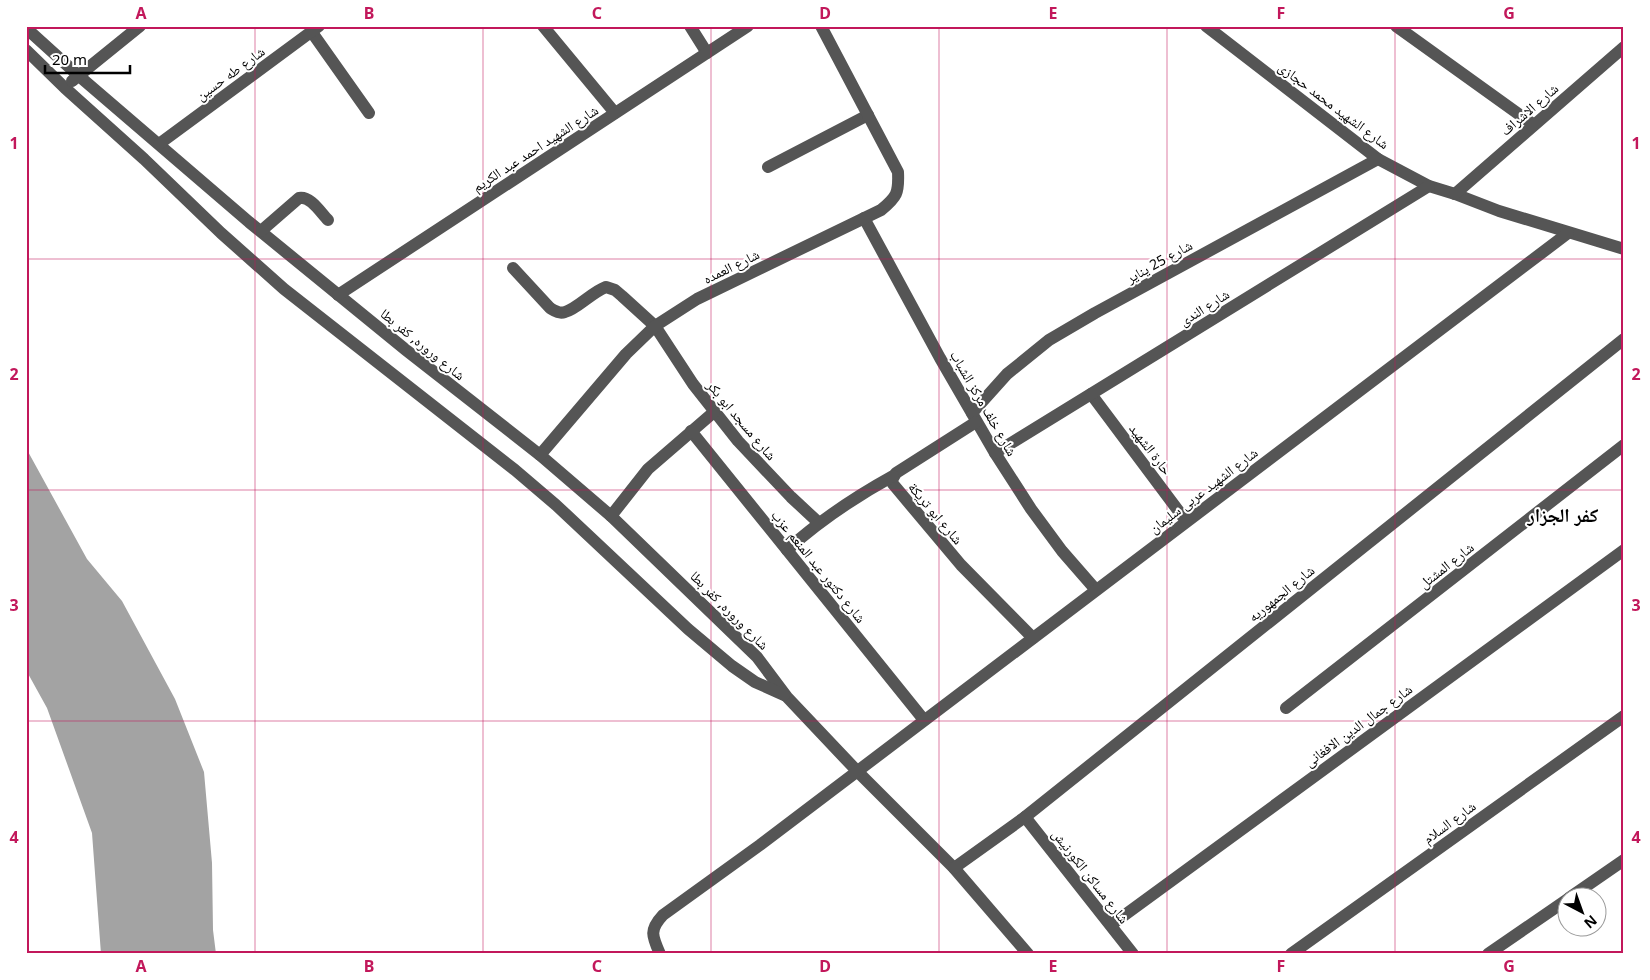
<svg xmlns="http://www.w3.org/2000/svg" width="1650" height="980" font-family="'Noto Sans','Noto Naskh Arabic',sans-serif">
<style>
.water{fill:#a3a3a3}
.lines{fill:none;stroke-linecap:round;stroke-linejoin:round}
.minor{stroke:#555;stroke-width:12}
.grid{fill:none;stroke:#c2185b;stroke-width:1;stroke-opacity:0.55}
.labels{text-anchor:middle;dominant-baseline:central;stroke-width:4;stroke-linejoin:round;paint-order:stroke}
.street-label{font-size:14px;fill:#000;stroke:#fff}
.district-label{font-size:19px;font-weight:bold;fill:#000;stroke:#fff}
.neatline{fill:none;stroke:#c2185b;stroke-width:2}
.grid-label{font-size:16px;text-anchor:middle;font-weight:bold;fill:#c2185b}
</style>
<rect width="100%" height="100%" fill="#fff"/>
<!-- water -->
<path class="water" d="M26,448L87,559L122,601L175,699L204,772L212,863L213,930L216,954H101L92,833L47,708L26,670Z"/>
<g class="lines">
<!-- minor -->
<g class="minor">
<path d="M543,26L615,113"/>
<path d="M690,26L707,53"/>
<path d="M1206,26L1378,159L1429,186L1455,194L1499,211L1624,249"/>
<path d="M1396,26L1534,125"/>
<path d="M26,28L79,76L249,222L406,350L540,455L611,516L757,657L787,697L857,771L954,868L1028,954"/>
<path d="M311,31L369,113"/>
<path d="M26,50L65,88L144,159L221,233L284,289L515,470L556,505L688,629L732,666L755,682L784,695"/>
<path d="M72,81L140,26"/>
<path d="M159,144L319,26"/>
<path d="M768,167L868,115"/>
<path d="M1455,194L1624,47"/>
<path d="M864,218L940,358L995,453L1031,509L1062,551L1096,590"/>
<path d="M261,231L299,198C311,196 320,212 328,220"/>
<path d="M513,268L550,308C555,311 559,314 565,312C577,309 592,292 606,287L615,290L622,296L655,326L693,384L738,441L791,497L819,523"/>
<path d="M338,295L748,26"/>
<path d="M1091,394L1186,521"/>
<path d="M972,413L1007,374L1049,340L1095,313L1378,159"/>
<path d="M976,422L896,473L892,480L893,484L961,565L1033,638"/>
<path d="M691,431L924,720"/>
<path d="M995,453L1429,186"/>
<path d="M540,455L626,354L655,326L697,299L881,210C897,197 899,193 898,172L821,26"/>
<path d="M611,516L648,469L714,412"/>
<path d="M787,550C819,521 855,497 893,476"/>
<path d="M1286,708L1624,445"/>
<path d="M1025,817L1133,954"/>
<path d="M954,868L1025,817L1624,339"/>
<path d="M1569,898L1624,860"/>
<path d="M1111,925L1624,550"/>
<path d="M660,954C652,936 649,930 663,915L760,845L1568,233"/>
<path d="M1291,954L1624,716"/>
<path d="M1488,954L1568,899"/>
</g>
</g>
<!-- grid -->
<path class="grid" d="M255,26V954M483,26V954M711,26V954M939,26V954M1167,26V954M1395,26V954M26,259H1624M26,490H1624M26,721H1624"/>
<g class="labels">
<!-- street labels -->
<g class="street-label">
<text transform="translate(230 73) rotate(-36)">شارع طه حسين</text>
<text transform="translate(1334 105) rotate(37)">شارع الشهيد محمد حجازى</text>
<text transform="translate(1529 109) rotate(-41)">شارع الاشراف</text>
<text transform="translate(535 148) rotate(-33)">شارع الشهيد احمد عبد الكريم</text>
<text transform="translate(1159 261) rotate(-29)">شارع 25 يناير</text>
<text transform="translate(731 266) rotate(-26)">شارع العمده</text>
<text transform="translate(1204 307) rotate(-32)">شارع الندى</text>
<text transform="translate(423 344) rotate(39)">شارع وروره, كفر بطا</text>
<text transform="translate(984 403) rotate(60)">شارع خلف مركز الشباب</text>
<text transform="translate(742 420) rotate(50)">شارع مسجد ابو بكر</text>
<text transform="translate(1151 449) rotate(53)">حارة الشهيد</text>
<text transform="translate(1203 490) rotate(-37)">شارع الشهيد عربى سليمان</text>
<text transform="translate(936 513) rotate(50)">شارع ابو تريكة</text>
<text transform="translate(1446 565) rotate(-38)">شارع المشتل</text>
<text transform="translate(819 566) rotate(51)">شارع دكتور عبد المنعم عزب</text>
<text transform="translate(1281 593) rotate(-39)">شارع الجمهوريه</text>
<text transform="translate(730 610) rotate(45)">شارع وروره, كفر بطا</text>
<text transform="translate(1358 725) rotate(-36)">شارع جمال الدين الافغانى</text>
<text transform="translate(1449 822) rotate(-36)">شارع السلام</text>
<text transform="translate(1091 876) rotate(52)">شارع مساكن الكورنيش</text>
</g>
<!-- district labels -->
<g class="district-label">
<text x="1563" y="515">كفر الجزار</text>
</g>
</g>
<!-- border -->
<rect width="1650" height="980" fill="none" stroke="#ffffff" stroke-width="55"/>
<!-- north arrow -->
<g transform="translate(1582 912) rotate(139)"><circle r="24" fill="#ffffff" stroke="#999999"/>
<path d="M0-4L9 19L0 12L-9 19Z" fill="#000000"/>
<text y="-8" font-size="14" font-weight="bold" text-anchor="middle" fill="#000000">N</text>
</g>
<!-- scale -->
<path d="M45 65v8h85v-8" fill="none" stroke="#000000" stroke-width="2.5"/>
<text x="52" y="65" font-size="15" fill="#000000" stroke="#ffffff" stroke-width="4" paint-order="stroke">20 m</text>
<rect x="28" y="28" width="1594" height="924" class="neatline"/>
<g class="grid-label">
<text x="141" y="19">A</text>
<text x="369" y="19">B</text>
<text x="597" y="19">C</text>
<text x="825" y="19">D</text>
<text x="1053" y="19">E</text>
<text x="1281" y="19">F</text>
<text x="1509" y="19">G</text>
<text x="14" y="149">1</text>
<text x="1636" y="149">1</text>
<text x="14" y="380">2</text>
<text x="1636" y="380">2</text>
<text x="14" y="611">3</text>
<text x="1636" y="611">3</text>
<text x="14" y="843">4</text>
<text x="1636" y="843">4</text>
<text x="141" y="972">A</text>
<text x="369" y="972">B</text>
<text x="597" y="972">C</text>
<text x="825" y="972">D</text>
<text x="1053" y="972">E</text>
<text x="1281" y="972">F</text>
<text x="1509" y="972">G</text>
</g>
</svg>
